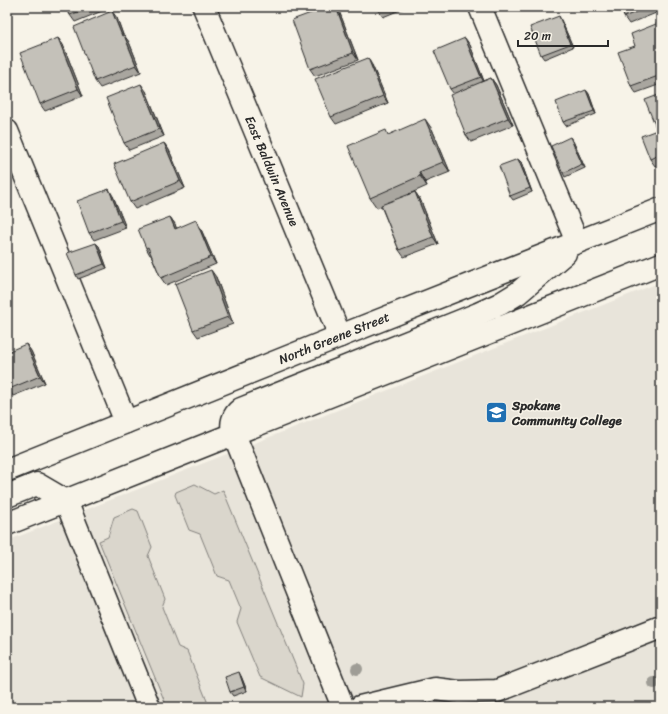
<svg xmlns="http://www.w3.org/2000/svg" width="668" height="714" font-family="Sriracha,sans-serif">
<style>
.built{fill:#e8e4da}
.grass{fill:#dad6cc;stroke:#82807c}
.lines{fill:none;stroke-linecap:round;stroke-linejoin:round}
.minor-casing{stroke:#2b2b2b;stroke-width:25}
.major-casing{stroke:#2b2b2b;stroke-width:25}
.minor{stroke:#f7f3e8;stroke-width:22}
.major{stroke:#f7f3e8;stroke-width:22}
.tree{fill:#9f9d96}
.wall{fill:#a9a69f;stroke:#2b2b2b}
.shaded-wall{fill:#898782;stroke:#2b2b2b}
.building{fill:#c4c1b9;stroke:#2b2b2b}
.labels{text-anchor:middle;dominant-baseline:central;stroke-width:3;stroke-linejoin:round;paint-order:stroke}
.street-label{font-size:13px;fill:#2b2b2b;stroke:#f7f3e8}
.poi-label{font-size:13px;font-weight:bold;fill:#2b2b2b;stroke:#f7f3e8;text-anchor:start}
</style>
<rect width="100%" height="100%" fill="#f7f3e8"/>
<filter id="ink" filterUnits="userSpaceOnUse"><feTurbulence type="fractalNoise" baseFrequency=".025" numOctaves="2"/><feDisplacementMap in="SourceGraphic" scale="8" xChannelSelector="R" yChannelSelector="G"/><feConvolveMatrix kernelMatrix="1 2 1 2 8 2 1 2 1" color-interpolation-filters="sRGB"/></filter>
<g filter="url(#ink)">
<!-- built -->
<path class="built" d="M661,282V707H7V541Z"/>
<!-- grass -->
<g class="grass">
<path d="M195,484L214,494L223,490L303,684L301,697L260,677L237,622L241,609L229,580L217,576L200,534L189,530L175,495L176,492Z"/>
<path d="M133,509L138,511L152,547L148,556L165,599L162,607L178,647L187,651L207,701L204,707H167L99,541L108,537L114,517Z"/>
</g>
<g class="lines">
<defs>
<g id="minor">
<path d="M204,7L340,336"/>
<path d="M480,7L577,242"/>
<path d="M7,131L126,422"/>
<path d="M234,434L343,707"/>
<path d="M7,496L37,484L66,501L149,707"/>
<path d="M360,707L435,689L459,692L497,691L661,627"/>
</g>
<g id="major">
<path d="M234,434C230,424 233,415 241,409L478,314L500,304L518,293L565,253"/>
<path d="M7,470L340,336L661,209"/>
<path d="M7,524L661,264"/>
</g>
</defs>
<!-- minor casing -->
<use href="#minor" class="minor-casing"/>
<!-- major casing -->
<use href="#major" class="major-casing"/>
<!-- minor -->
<use href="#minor" class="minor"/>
<!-- major -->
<use href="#major" class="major"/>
</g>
<!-- trees -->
<g class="tree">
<circle cx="357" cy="669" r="6"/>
<circle cx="654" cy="683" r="6"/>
</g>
<!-- wall -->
<g class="wall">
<path d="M66,7H112L75,22L70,15Z"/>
<path d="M327,7H337L339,11L358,60L315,76L310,69Z"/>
<path d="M376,7H407L383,17L378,10Z"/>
<path d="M621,7H661V11L629,24L624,17Z"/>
<path d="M117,18L123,35L129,42L141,72L100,88L95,81Z"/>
<path d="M561,20L573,47L544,59L541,55Z"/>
<path d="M661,22V84L636,93L631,86L635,46Z"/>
<path d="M58,38L63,45L83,96L45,111L40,104Z"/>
<path d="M470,45L484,81L491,78L496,85L513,125L471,142L466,135L454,94L450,89Z"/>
<path d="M372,65L388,103L336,124L331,117Z"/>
<path d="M586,90L589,94L596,114L566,126L563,122Z"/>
<path d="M146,91L164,136L129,150L124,143Z"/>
<path d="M661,94V163L655,166L650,159L657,130Z"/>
<path d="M432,129L450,172L425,182L427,186L409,194L415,192L420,199L438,244L404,257L399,250L381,206L377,208L370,198L389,135Z"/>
<path d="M573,141L585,168L565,177L563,173Z"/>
<path d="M164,143L169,150L185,188L135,209L130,202Z"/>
<path d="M521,162L532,192L513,200L510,196Z"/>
<path d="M113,196L126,228L94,240L89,233Z"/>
<path d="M170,217L175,224L176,228L200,227L216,264L166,285L161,278L151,255H150L146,248Z"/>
<path d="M96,243L99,246L107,268L78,279L76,275Z"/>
<path d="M216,277L233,324L198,337L193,330Z"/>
<path d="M26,344L31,351L45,383L13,396L9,389Z"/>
<path d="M241,676L247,691L233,696L230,692Z"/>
</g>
<!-- shaded-wall -->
<g class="shaded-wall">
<path d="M336,7H337L339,11L358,60L353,53Z"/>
<path d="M112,11L117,18L126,43L122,36Z"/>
<path d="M559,16L561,20L573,47L570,44Z"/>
<path d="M124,35L129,42L141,72L136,65Z"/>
<path d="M58,38L63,45L83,96L78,89Z"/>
<path d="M465,38L470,45L485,84L481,77Z"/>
<path d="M368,58L372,65L388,103L383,96Z"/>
<path d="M491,78L496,85L513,125L508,118Z"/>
<path d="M141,84L146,91L164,136L159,129Z"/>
<path d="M586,90L589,94L596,114L594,111Z"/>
<path d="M425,119L432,129L450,172L443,162Z"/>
<path d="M570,137L573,141L585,168L582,164Z"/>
<path d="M164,143L169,150L185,188L180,181Z"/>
<path d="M518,159L521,162L532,192L530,188Z"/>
<path d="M419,172L425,182L427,186L420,176Z"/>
<path d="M109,189L113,196L126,228L121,221Z"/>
<path d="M415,192L420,199L438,244L433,237Z"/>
<path d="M170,217L175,224L179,236L175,229Z"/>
<path d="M196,220L200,227L216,264L211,257Z"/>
<path d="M96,243L99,246L107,268L104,264Z"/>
<path d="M211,270L216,277L233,324L228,317Z"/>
<path d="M26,344L31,351L45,383L40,376Z"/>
<path d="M239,672L241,676L247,691L244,687Z"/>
</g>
<!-- building -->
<g class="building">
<path d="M66,7H91L70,15Z"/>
<path d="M327,7H336L353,53L310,69L292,20Z"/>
<path d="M376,7H385L378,10Z"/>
<path d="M621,7H648L624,17Z"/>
<path d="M112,11L122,36L124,35L136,65L95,81L74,27Z"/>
<path d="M559,16L570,44L541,55L530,27Z"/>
<path d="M661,22V75L631,86L618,52L635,46L631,34Z"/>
<path d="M58,38L78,89L40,104L20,53Z"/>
<path d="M465,38L481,77L450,89L434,51Z"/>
<path d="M368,58L383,96L331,117L315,79Z"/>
<path d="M491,78L508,118L466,135L450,95Z"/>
<path d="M141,84L159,129L124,143L106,98Z"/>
<path d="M586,90L594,111L563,122L556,102Z"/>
<path d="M661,94V154L650,159L641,136L657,130L645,100Z"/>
<path d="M425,119L443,162L419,172L420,176L370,198L348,146L386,130L388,135Z"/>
<path d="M570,137L582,164L563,173L551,146Z"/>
<path d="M164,143L180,181L130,202L114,164Z"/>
<path d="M518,159L530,188L510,196L499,166Z"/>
<path d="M109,189L121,221L89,233L77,201Z"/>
<path d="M415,192L433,237L399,250L381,205Z"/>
<path d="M170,217L175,229L196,220L211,257L161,278L148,247L146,248L138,229Z"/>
<path d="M96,243L104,264L76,275L67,253Z"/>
<path d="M211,270L228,317L193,330L175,284Z"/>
<path d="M26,344L40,376L9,389L7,386V352Z"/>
<path d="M239,672L244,687L230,692L225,677Z"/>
</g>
</g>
<!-- icons -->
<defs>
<symbol id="university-square" viewBox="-11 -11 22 22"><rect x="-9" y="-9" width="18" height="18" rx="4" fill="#1f6fb2" stroke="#f7f3e8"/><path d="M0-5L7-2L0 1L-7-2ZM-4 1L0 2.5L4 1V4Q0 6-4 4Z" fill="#fff"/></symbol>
</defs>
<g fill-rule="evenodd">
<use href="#university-square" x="484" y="400" width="25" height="25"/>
</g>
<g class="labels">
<!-- street labels -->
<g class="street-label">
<text transform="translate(272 171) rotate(67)">East Baldwin Avenue</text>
<text transform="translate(334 338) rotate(-22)">North Greene Street</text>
</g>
<!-- poi labels -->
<g class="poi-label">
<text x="512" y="405">Spokane<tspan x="512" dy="15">Community College</tspan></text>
</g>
</g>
<!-- margin -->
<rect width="668" height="714" fill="none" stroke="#f7f3e8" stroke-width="24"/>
<rect x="12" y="12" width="644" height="690" fill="none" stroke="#2b2b2b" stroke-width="1.5" filter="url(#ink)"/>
<!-- scale -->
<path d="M518 40v6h90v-6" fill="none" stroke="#2b2b2b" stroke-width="2"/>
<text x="524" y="40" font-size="12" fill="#2b2b2b" stroke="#f7f3e8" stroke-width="3" paint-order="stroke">20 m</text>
</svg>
